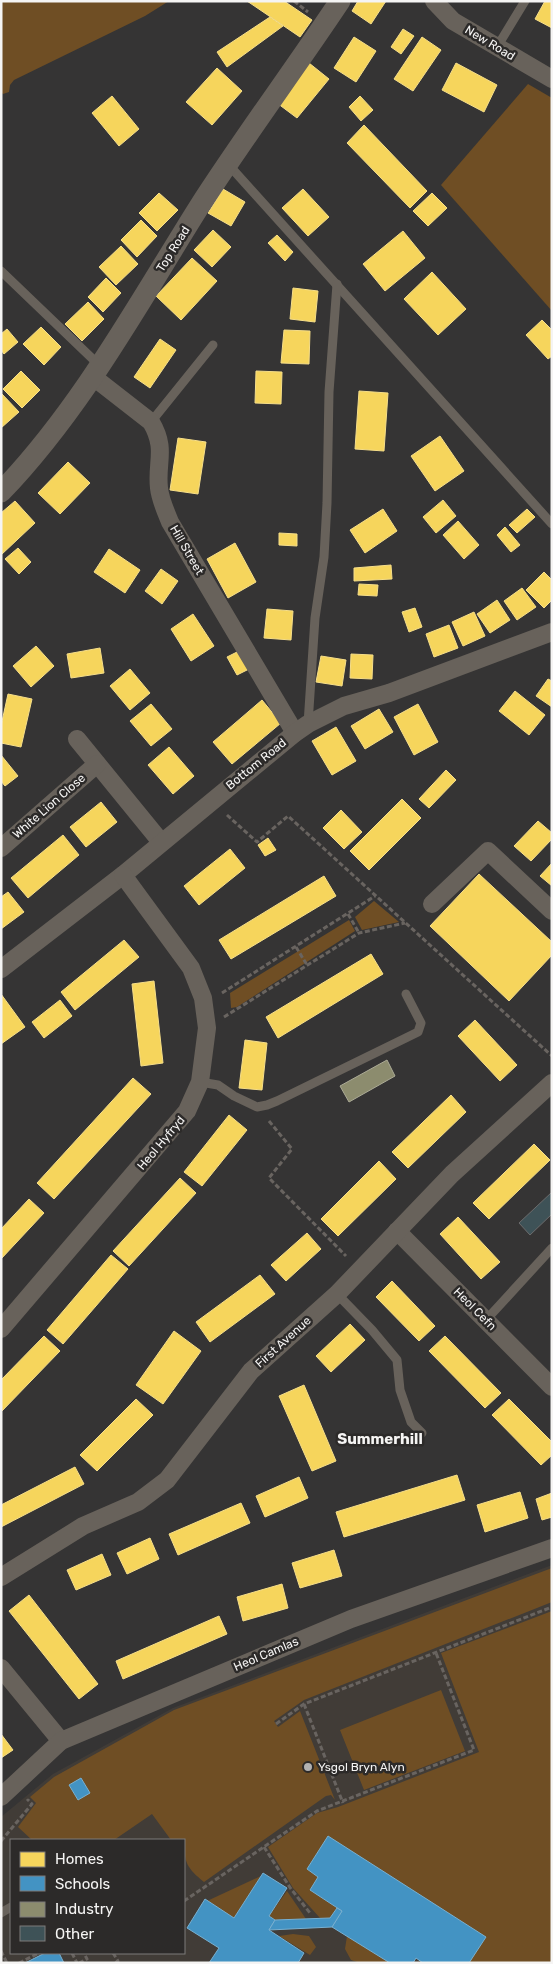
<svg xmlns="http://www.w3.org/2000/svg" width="553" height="1964" font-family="Rubik,sans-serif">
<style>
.built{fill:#413c37;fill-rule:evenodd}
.green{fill:#6f4e24}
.homes{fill:#f6d55c;stroke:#f6de89}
.schools{fill:#4393c3;stroke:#78b0d1}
.industry{fill:#8c8c6e;stroke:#acab96}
.building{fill:#3e5257;stroke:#6b6b6c}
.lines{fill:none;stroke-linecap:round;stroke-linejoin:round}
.path{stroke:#696460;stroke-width:3;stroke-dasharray:5 2.5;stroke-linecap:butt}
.service{stroke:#68625b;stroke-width:9}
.minor{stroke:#68625b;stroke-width:18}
.tertiary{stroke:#68625b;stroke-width:21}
.poi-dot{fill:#b2b1b0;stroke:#2c2a29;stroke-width:2}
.labels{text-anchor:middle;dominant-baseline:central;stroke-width:5;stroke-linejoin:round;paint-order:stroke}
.street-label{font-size:12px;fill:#f5f4f3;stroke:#2c2a29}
.poi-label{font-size:12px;fill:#f5f4f3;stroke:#2c2a29;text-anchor:start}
.quarter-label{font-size:15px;font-weight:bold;fill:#f5f4f3;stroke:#2c2a29}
</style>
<rect width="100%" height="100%" fill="#353434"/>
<!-- built -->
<path class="built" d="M552,1565V1963H1V1817L53,1774L173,1708ZM11,1840H184V1953H11Z"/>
<!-- green -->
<g class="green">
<path d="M1,1H169L145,16L14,80L10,85L9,92L3,94L1,92Z"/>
<path d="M528,84L552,98V311L441,185Z"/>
<path d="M374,901L399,922L362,930L355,917Z"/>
<path d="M349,920L355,931L237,1007L231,1008L230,993Z"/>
<path d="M552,1568V1602L304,1700L274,1721L278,1727L300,1711L335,1800L331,1795L326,1796L204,1882C187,1868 184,1863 184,1840H171L152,1814L114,1840H32L18,1827L36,1803L30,1797L54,1777L174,1710Z"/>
<path d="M552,1611V1963H469L328,1837L307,1869L318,1877L310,1890L337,1908L330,1918H320L293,1888L268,1847L317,1813L338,1807L479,1752L441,1653Z"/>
<path d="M441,1690L465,1751L364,1790L340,1730Z"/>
<path d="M261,1876L234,1918L207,1901Z"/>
<path d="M287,1891L306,1919L275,1920L269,1916Z"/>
<path d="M293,1934L309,1936L316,1947L310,1955L279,1936Z"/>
<path d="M347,1936L390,1963H360L351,1960L345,1949Z"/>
</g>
<!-- homes -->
<g class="homes">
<path d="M247,1H284L312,20L300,37Z"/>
<path d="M358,1H386L371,24L352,11Z"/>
<path d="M545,1H552V28L535,19Z"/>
<path d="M270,17L283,26L227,67L217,52Z"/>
<path d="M403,29L414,36L401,54L391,47Z"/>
<path d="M354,37L376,51L356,82L334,68Z"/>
<path d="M422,37L441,50L413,91L394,79Z"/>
<path d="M309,63L329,79L297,118L277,103Z"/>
<path d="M456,63L497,85L484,112L442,90Z"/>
<path d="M217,68L242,91L212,125L186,102Z"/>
<path d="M112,96L139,129L119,146L92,113Z"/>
<path d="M360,96L373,110L361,121L349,107Z"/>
<path d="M364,125L427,191L410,208L347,143Z"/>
<path d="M223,189L245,202L231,226L208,213Z"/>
<path d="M303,189L329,217L308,236L282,208Z"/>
<path d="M159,193L178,210L157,231L139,213Z"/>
<path d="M432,193L447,208L428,226L413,211Z"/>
<path d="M141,220L157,236L137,257L121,240Z"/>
<path d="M213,230L231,247L212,267L194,250Z"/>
<path d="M403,231L425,258L385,291L363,264Z"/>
<path d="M277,235L293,252L285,261L268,243Z"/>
<path d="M121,246L138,264L116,285L99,267Z"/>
<path d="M192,258L217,281L181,320L156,296Z"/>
<path d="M432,272L466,309L438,335L404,299Z"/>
<path d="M106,278L121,293L103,312L88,297Z"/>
<path d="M293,288L318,291L315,322L290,319Z"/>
<path d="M88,302L104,319L82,341L65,324Z"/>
<path d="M542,320L552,330V356L548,359L526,335Z"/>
<path d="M41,327L61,347L44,365L23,344Z"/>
<path d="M7,329L18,342L4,354L1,350V334Z"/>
<path d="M284,330L310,331L309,364L281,363Z"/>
<path d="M160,339L176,350L150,388L134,377Z"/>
<path d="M21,371L40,390L22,408L3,389Z"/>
<path d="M256,371L282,372L281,404L255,403Z"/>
<path d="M359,391L388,393L384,451L355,449Z"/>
<path d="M2,394L19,412L1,428V395Z"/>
<path d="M440,436L464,471L435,491L411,456Z"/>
<path d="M178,438L206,442L198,494L170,490Z"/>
<path d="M68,462L90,483L60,514L38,493Z"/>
<path d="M443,500L456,516L436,533L423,517Z"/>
<path d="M15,501L35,523L1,555V513Z"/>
<path d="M383,509L397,531L365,553L350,530Z"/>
<path d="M527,509L535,517L517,533L509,525Z"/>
<path d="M458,521L479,545L464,559L443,535Z"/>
<path d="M505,527L520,545L511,552L497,535Z"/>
<path d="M279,533L297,534V546L279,545Z"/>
<path d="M235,543L256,582L228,598L207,559Z"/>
<path d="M18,548L31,562L19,574L5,559Z"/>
<path d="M109,549L140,570L125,593L94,572Z"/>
<path d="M391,565L392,579L354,581V568Z"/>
<path d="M161,569L178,581L162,604L145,591Z"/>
<path d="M544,572L552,580V600L544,608L526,590Z"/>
<path d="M359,584L378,585L377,596L358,595Z"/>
<path d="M522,588L536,607L517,620L504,601Z"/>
<path d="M497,600L510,620L490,633L477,614Z"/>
<path d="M415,608L422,627L409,632L402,612Z"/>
<path d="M267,609L293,611L291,640L264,638Z"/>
<path d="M474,612L485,636L463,646L452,622Z"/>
<path d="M193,614L214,646L191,661L171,629Z"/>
<path d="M449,625L458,648L434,657L426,634Z"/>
<path d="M36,646L54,666L31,687L13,666Z"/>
<path d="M100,648L104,673L71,678L67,654Z"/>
<path d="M239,651L249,669L237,675L227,657Z"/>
<path d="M351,654L373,655L372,679L350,678Z"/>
<path d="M321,656L346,660L342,686L316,682Z"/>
<path d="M130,669L150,693L130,710L110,686Z"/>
<path d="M548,679L552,681V707L536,696Z"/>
<path d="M515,691L545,715L529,735L499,711Z"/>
<path d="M8,694L32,699L21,747L1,743V726Z"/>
<path d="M262,700L281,723L232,764L213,742Z"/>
<path d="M151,704L172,729L151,746L130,721Z"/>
<path d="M418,704L438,742L414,755L394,717Z"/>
<path d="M379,709L393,732L365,749L351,726Z"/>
<path d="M336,727L356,761L332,775L312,741Z"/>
<path d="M169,747L194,776L173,794L148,765Z"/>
<path d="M1,755L18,776L5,786L1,781Z"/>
<path d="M446,770L456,780L429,808L419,799Z"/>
<path d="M402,799L421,818L369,870L350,851Z"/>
<path d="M101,802L117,822L86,847L70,827Z"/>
<path d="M341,810L362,832L344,849L323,828Z"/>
<path d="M538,821L552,833V839L531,861L514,846Z"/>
<path d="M63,835L79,855L28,898L11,878Z"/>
<path d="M268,838L276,850L265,856L258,845Z"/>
<path d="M230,849L245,868L199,905L184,886Z"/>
<path d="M552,863V886L540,876Z"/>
<path d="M479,874L552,942V955L509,1001L430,926Z"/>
<path d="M324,876L336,896L231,959L219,940Z"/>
<path d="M8,892L24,912L1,929V897Z"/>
<path d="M124,940L139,957L75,1010L61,992Z"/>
<path d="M371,954L383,974L278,1038L266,1017Z"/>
<path d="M154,981L163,1063L141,1066L132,984Z"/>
<path d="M1,994L25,1027L1,1044Z"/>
<path d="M60,1000L72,1016L44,1038L32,1022Z"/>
<path d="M475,1020L517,1065L500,1081L458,1036Z"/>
<path d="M245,1040L267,1043L262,1090L239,1088Z"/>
<path d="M133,1078L151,1094L54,1199L37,1183Z"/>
<path d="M451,1095L466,1112L408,1168L392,1152Z"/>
<path d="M229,1115L247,1130L202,1186L184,1172Z"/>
<path d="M534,1144L550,1160L489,1219L473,1203Z"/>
<path d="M379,1161L396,1179L338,1236L321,1219Z"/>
<path d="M180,1178L196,1193L129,1266L113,1251Z"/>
<path d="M29,1199L44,1213L1,1259V1229Z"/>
<path d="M458,1217L500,1262L481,1279L440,1234Z"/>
<path d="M307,1233L321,1249L286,1281L271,1265Z"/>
<path d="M111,1255L128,1269L63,1344L47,1330Z"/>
<path d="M260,1275L275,1294L210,1342L196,1322Z"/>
<path d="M392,1281L435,1326L419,1341L376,1297Z"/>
<path d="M350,1324L365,1340L331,1372L316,1356Z"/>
<path d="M174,1331L201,1351L163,1404L136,1385Z"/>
<path d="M44,1336L60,1351L1,1412V1380Z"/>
<path d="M445,1336L501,1393L485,1408L429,1351Z"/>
<path d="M304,1385L336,1461L312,1471L279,1396Z"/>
<path d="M136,1399L153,1415L97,1471L80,1455Z"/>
<path d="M509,1399L552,1442V1455L541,1465L492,1415Z"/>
<path d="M75,1467L84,1484L1,1527V1505Z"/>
<path d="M457,1475L465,1500L344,1537L336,1512Z"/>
<path d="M299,1477L308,1498L265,1517L256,1496Z"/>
<path d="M520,1492L528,1518L485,1532L477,1505Z"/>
<path d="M552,1493V1517L542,1520L536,1499Z"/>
<path d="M241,1503L250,1523L178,1555L169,1534Z"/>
<path d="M150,1538L159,1559L127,1574L117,1553Z"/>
<path d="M334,1550L342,1576L300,1588L292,1563Z"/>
<path d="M102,1554L111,1575L76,1590L67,1570Z"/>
<path d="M282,1584L288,1608L243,1621L237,1597Z"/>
<path d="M29,1595L98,1684L79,1699L9,1611Z"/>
<path d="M219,1616L227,1634L123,1679L116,1661Z"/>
<path d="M1,1734L13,1750L1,1758Z"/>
</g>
<!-- schools -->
<g class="schools">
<path d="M81,1778L90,1793L78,1800L69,1785Z"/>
<path d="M328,1836L486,1937L469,1963H423L416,1958L413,1963H390L332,1927L342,1911L310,1890L318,1877L307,1869Z"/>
<path d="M263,1873L287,1888L269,1916L275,1920L269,1930L304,1953L298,1963H209L219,1948L187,1928L205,1899L234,1918Z"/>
<path d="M337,1908L342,1911L332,1927L269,1930L275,1920L330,1918Z"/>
<path d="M45,1953H59L64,1963H25Z"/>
</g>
<!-- industry -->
<path class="industry" d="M387,1060L395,1076L349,1102L340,1086Z"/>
<!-- building -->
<path class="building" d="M552,1192V1214L530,1235L519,1223Z"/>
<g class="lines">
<!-- path -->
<g class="path">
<path d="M294,1L308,12"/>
<path d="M227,815L257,842L288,816L552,1056"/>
<path d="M348,914L359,933"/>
<path d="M296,947L307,965"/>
<path d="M222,993L375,896"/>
<path d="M224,1017L359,933L405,923"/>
<path d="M269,1121L292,1149L269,1178L346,1256"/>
<path d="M304,1704L343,1803"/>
<path d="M276,1724L304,1704L552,1607"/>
<path d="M1,1841L32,1804L28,1800L27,1801"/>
<path d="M264,1847L291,1889L310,1913"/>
<path d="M184,1901L317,1811L474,1750L436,1653"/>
<path d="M1,1951L7,1963"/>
<path d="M72,1953L77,1963"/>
<path d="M113,1953L118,1961L115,1963"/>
<path d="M19,1963L39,1953"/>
<path d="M79,1963L87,1959L84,1953"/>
</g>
<!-- service -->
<g class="service">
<path d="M497,47L525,1"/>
<path d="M227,163L552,524"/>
<path d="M1,271L99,365"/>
<path d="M151,422L213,345"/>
<path d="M308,724L315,618L324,557L327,503L329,392L337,284"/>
<path d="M200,1082L218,1085L234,1096L257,1107L267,1105L277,1101L418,1032L421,1023L406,994"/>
<path d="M337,1294L372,1330L397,1360L400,1390L411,1422L422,1433"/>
<path d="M486,1320L552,1248"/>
<path d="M1,1913L11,1907"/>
</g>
<!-- minor -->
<g class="minor">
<path d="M434,1L453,21L552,79"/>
<path d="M92,376L151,422C167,449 156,462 159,488C160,499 166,512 170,522L295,733"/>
<path d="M77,739L161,842"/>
<path d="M1,848L97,764"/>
<path d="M432,904L488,851L552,911"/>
<path d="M1,969L123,875L295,733L308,724L344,706L389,693L552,632"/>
<path d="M397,1231L552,1387"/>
<path d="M1,1329L187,1111L200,1082L207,1028L203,998L191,968L123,875"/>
<path d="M1,1577L83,1526L138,1502L167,1480L251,1371L337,1294L452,1174L552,1083"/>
<path d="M1,1668L61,1741"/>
<path d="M1,1797L61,1741L351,1619L552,1548"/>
</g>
<!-- tertiary -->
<path class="tertiary" d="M1,492C81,409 138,304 199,207C244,137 294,70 340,1"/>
</g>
<!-- markers -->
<circle class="poi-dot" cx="308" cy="1767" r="5"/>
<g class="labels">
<!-- street labels -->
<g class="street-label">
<text transform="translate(490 43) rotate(31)">New Road</text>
<text transform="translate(173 249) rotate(-58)">Top Road</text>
<text transform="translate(187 550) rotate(60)">Hill Street</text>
<text transform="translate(256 764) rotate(-39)">Bottom Road</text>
<text transform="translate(49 806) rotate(-41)">White Lion Close</text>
<text transform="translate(161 1143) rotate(-50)">Heol Hyfryd</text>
<text transform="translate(475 1309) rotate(45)">Heol Cefn</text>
<text transform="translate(283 1342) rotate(-42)">First Avenue</text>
<text transform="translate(266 1654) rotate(-23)">Heol Camlas</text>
</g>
<!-- poi labels -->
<g class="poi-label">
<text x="318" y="1767">Ysgol Bryn Alyn</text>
</g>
<!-- quarter labels -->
<g class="quarter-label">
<text x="380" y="1439">Summerhill</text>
</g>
</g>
<!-- border -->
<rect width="553" height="1964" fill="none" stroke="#f5f4f3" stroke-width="5"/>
<!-- legend -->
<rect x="10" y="1839" width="175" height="115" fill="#2c2a29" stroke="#7c7b7a"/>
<rect x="20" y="1852" width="25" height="15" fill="#f6d55c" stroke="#7c7b7a"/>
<text x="55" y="1864" font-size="15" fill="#f5f4f3">Homes</text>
<rect x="20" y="1876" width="25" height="15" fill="#4393c3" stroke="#7c7b7a"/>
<text x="55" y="1889" font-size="15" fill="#f5f4f3">Schools</text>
<rect x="20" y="1902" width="25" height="15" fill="#8c8c6e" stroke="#7c7b7a"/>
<text x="55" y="1914" font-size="15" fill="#f5f4f3">Industry</text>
<rect x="20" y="1926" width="25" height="15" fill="#3e5257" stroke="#7c7b7a"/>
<text x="55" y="1939" font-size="15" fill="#f5f4f3">Other</text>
</svg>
